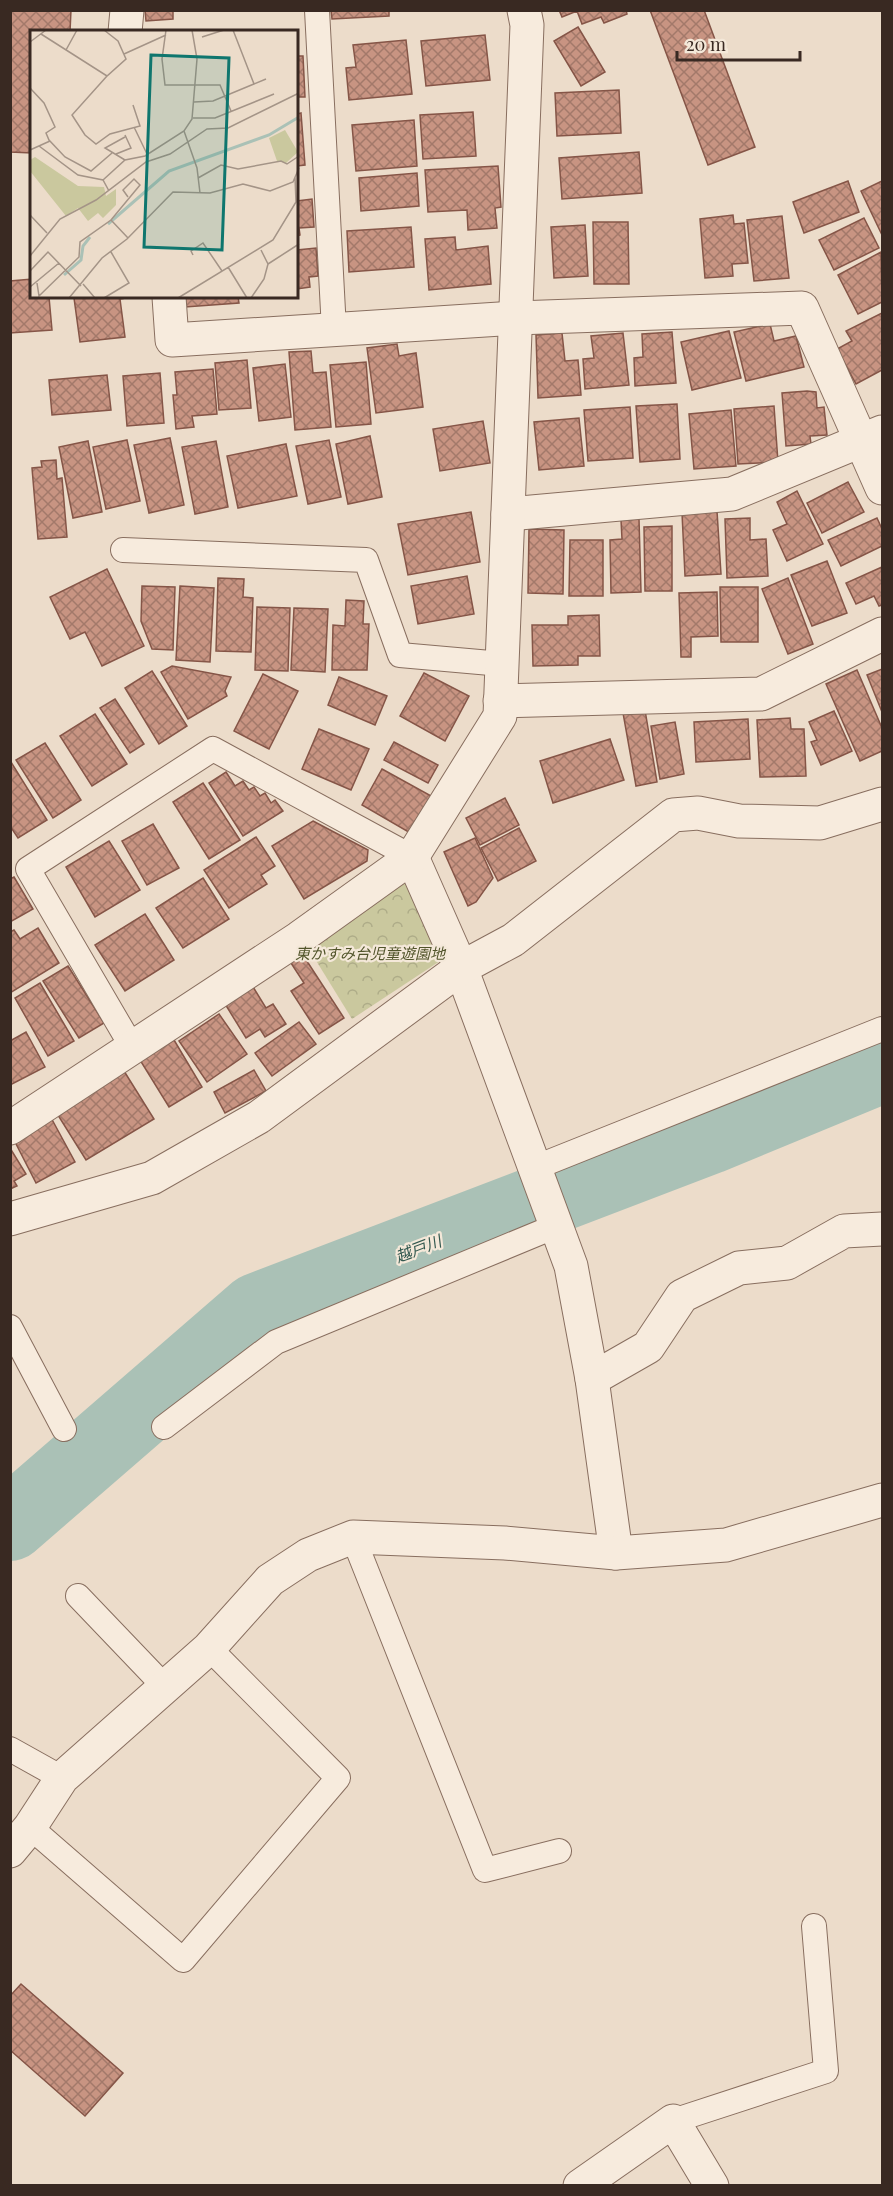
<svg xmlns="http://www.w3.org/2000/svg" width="893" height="2196" font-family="'Playfair Display','Noto Sans JP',serif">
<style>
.park{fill:url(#park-crowns)}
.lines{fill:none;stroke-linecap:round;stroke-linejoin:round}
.river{stroke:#aac1b6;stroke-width:74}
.building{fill:url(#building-cross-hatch);stroke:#855547;stroke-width:1.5}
.service-casing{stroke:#886e5f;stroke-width:26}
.minor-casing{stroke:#886e5f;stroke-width:35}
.service{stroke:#f7ebdd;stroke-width:24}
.minor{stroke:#f7ebdd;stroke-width:33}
.labels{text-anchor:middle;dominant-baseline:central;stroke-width:4.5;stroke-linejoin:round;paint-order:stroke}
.park-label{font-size:15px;font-style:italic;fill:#51542a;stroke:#f4e8d9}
.water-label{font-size:16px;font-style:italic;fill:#32584f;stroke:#f4e8d9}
.inset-river{fill:none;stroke:#aac1b6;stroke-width:3}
.inset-road{fill:none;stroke:#a49487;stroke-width:1.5}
.view{fill:#0f766e;fill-opacity:0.15;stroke:#0f766e;stroke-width:3}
.inset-edge{fill:none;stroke:#392922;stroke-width:3}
</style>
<defs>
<pattern id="park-crowns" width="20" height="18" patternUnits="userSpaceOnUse" patternTransform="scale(1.5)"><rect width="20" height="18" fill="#cac89e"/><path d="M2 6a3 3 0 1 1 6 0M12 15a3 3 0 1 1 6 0" fill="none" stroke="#aeac88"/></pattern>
<pattern id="building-cross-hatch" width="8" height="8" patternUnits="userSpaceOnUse" patternTransform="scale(1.5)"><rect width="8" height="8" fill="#c89482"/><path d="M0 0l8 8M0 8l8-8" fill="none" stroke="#a3796a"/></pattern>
</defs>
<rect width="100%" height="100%" fill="#ecdcca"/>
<!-- park -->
<path class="park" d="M408,875L443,959L352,1019L304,941Z"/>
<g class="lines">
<!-- river -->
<path class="river" d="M10,1524L257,1310L710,1137L882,1066"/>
</g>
<!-- building -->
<g class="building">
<path d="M10,10H71L70,32H32V153L10,152Z"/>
<path d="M145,10H181L173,11V19L146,21Z"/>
<path d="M331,10H389V16L332,19Z"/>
<path d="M559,10H626L627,14L604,23L601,17L582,24L577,11L562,17Z"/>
<path d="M650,10H704L755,147L708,165Z"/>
<path d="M578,27L605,72L581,86L554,41Z"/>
<path d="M485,35L490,80L426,86L421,41Z"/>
<path d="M406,40L412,94L349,100L346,68L356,67L353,45Z"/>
<path d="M297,56H303L305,97H297Z"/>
<path d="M619,90L621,133L557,136L555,93Z"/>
<path d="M473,112L476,156L423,159L420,115Z"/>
<path d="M301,113L305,165L297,166V114Z"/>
<path d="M414,120L417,166L356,171L352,125Z"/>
<path d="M639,152L642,193L562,199L559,158Z"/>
<path d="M498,166L501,207L495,208L497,228L468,230L467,210L428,212L425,170Z"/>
<path d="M417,173L419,206L361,211L359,178Z"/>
<path d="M848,181L859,212L804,233L793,202Z"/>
<path d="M882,181V235L861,191Z"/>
<path d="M312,199L314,227L299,228L300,235L297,236V201Z"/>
<path d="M733,215L734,224L744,223L748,263L732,264L733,276L705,278L700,219Z"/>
<path d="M782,216L789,278L754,281L747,220Z"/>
<path d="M864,218L879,248L834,270L819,240Z"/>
<path d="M593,222H628L629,284H594Z"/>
<path d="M585,225L588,276L554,278L551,227Z"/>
<path d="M411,227L414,267L349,272L347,231Z"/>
<path d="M455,237L456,250L488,246L491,284L429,290L425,239Z"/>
<path d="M316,248L318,276L309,277L310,287L297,289V250Z"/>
<path d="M881,252L882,302L858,314L838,275Z"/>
<path d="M32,279V297H49L52,330L10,333V281Z"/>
<path d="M132,297L120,299L125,337L80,342L74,298Z"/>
<path d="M184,297H238L239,303L185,307Z"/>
<path d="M882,313V370L856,384L837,349L852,341L846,331Z"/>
<path d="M770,324L774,341L796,336L804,367L746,381L734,332Z"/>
<path d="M729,331L741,378L692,390L681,342Z"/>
<path d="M672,332L676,383L635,386L634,358L643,357L642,334Z"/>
<path d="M562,333L565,361L578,360L581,395L538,398L536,335Z"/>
<path d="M623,333L629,385L585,389L583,359L594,358L591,336Z"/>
<path d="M397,344L399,356L416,353L423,407L376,413L367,348Z"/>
<path d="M311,351L313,373L326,372L331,427L295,430L289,352Z"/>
<path d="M247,360L251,408L219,410L215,363Z"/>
<path d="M366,362L371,424L336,427L330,365Z"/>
<path d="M285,364L291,417L259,421L253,368Z"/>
<path d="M213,369L217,414L192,416L194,427L176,429L173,395H177L175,372Z"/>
<path d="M160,373L164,423L127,426L123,376Z"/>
<path d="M107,375L111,410L52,415L49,380Z"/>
<path d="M807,391L816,392L817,408L824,407L827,435L810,436L811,444L786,446L782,393Z"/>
<path d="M677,404L680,459L640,462L636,406Z"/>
<path d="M774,406L778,462L738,464L734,409Z"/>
<path d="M630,407L633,458L588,461L584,410Z"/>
<path d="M731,410L736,466L694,469L689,414Z"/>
<path d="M579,418L584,466L539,470L534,422Z"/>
<path d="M483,421L490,463L440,471L433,429Z"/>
<path d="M370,436L382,497L348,504L336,444Z"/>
<path d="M170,438L184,505L149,513L134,445Z"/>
<path d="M127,440L140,501L106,509L93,447Z"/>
<path d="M329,440L341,497L308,504L296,446Z"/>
<path d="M88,441L102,512L73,518L59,447Z"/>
<path d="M216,441L228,507L195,514L182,447Z"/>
<path d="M286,444L297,496L238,508L227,456Z"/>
<path d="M56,460L57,479L62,478L67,537L38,539L32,468L42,467L41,461Z"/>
<path d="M848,482L864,512L822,533L807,503Z"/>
<path d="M797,491L823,544L787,561L773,530L787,524L777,502Z"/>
<path d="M717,511L721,574L685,576L682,513Z"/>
<path d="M471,512L480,562L408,575L398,524Z"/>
<path d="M750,518V540L766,539L768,576L727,578L725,519Z"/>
<path d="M877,518L882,529V546L841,566L828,540Z"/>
<path d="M639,519L641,592L611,593L610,540L622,539L621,520Z"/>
<path d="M672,526V591H645L644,527Z"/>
<path d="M529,529L564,530L563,594L528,593Z"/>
<path d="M570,540H603V596H569Z"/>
<path d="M827,561L847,613L812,626L791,575Z"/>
<path d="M882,567V605L879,606L874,596L856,604L846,583Z"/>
<path d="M107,569L144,646L102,666L85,632L70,639L50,597Z"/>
<path d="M467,576L474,614L418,624L411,586Z"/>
<path d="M218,578L244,579L243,597L253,598L251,652L216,651Z"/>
<path d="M788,578L813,644L788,654L762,589Z"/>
<path d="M142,586L175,587L173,650L152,649L141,621Z"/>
<path d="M180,586L214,588L210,662L176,660Z"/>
<path d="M720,587H758V642H721Z"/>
<path d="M717,592L718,636L691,637V657H681L679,593Z"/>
<path d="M346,600L364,601L363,624H369L367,670H332L333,625L345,626Z"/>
<path d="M257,607L290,608L288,671L255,670Z"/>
<path d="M294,608L328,609L325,672L291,670Z"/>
<path d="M599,615L600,656H578V665L533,666L532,625H568V616Z"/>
<path d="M172,666L231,677L225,691L227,696L188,719L161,672Z"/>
<path d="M882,669V712L867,675Z"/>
<path d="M857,670L882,728V751L860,761L826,684Z"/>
<path d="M152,671L187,726L159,744L125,688Z"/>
<path d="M424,673L469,696L445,741L400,716Z"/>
<path d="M263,674L298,691L269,749L234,731Z"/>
<path d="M339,677L387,696L375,725L328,705Z"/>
<path d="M115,699L144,744L130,753L100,708Z"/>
<path d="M645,710L657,782L636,786L623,713Z"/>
<path d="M834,711L852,751L821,765L811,742L817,740L809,722Z"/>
<path d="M95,714L127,764L92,786L60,736Z"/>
<path d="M790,718L791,729H804L806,776L760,777L757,720Z"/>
<path d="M748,719L750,759L696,762L694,722Z"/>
<path d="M675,722L684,774L660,779L651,726Z"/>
<path d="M319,729L369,749L351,790L302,769Z"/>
<path d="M610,739L624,780L553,803L540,761Z"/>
<path d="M394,742L438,765L428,783L384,760Z"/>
<path d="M45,743L81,800L53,818L16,760Z"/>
<path d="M11,762L47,820L18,838L10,826Z"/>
<path d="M382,769L433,797L412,834L362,805Z"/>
<path d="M226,772L235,786L243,781L249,790L254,787L260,796L265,793L271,803L275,800L283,811L243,836L209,783Z"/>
<path d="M203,783L240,840L209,859L173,802Z"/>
<path d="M505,798L519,825L480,845L466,818Z"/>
<path d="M313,821L368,850L367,861L304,899L272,846Z"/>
<path d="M153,824L179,868L147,885L122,841Z"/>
<path d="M519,828L536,861L498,881L481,848Z"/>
<path d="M256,837L275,866L261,875L267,884L229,908L204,870Z"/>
<path d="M475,838L493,878L476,902L468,906L444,852Z"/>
<path d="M109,841L140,890L95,917L66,867Z"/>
<path d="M14,877L33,909L10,922V879Z"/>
<path d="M203,878L229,919L183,948L156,908Z"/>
<path d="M145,914L174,960L125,991L95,945Z"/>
<path d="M38,928L59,963L10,993V932L14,930L20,939Z"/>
<path d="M301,952L344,1018L319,1034L291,991L304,983L289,960Z"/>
<path d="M68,966L104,1023L79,1038L43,981Z"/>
<path d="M250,982L266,1008L273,1004L286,1024L265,1037L260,1029L246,1038L222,999Z"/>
<path d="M40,983L74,1041L48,1056L15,998Z"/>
<path d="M219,1014L247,1054L207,1082L179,1041Z"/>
<path d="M299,1022L316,1044L272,1076L255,1053Z"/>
<path d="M26,1032L45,1067L10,1085V1041Z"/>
<path d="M174,1040L202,1087L169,1107L140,1060Z"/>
<path d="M254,1070L266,1091L225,1113L214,1092Z"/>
<path d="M124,1071L154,1119L86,1160L56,1112Z"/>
<path d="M49,1114L75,1162L36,1183L11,1134Z"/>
<path d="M10,1148L26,1174L14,1181L17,1186L10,1189Z"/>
<path d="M21,1984L123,2073L85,2116L10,2050V1996Z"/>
</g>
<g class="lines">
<defs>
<g id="service">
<path d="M317,10L334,330"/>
<path d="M123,550L366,560L400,655L502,664"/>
<path d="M132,1047L28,869L213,749L412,857"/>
<path d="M534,1168L882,1029"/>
<path d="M10,1327L64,1429"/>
<path d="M164,1427L276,1342L556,1226"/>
<path d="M353,1537L485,1870L559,1851"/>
<path d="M78,1596L165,1687"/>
<path d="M10,1749L62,1778"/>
<path d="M30,1827L183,1960L338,1778L209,1648"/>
<path d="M673,2121L826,2071L814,1926"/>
</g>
<g id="minor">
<path d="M125,32L127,10"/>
<path d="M169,297L172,340L516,318L802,308L882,488"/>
<path d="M508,514L732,494L882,432"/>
<path d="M500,701L761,694L882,634"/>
<path d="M412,857L461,968L571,1266L592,1379L616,1553"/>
<path d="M10,1128L299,938L412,857L500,716L527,25L524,10"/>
<path d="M10,1219L152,1178L259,1117L461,968L513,940L673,815L698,813L739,821L820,823L882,804"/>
<path d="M592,1379L648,1347L682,1296L739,1268L787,1263L844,1231L882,1229"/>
<path d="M10,1851L30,1827L62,1778L209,1648L270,1580L308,1555L353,1537L505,1543L616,1553L726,1545L882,1500"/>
<path d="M580,2186L673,2121L712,2186"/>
</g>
</defs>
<!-- service casing -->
<use href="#service" class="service-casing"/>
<!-- minor casing -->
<use href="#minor" class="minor-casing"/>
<!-- service -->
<use href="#service" class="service"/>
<!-- minor -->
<use href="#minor" class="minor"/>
</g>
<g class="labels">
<!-- park labels -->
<g class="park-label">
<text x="370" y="953">東かすみ台児童遊園地</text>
</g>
<!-- water labels -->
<g class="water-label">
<text transform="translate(418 1248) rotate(-21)">越戸川</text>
</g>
</g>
<!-- overview -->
<g transform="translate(30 30)">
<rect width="268" height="268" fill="#ecdcca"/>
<path d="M255,100L268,122L256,133L247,131L239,108ZM5,127L48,156L74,157L76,166L86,159V175L73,188L68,183L58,191L48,178L36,186L0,141V130Z" fill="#cac89e"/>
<path class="inset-river" d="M78,194L139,141L239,105L269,87M34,245L51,230L53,216L60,207"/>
<path class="inset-road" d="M136,0L132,29L135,55H190L201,81M203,0L224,54M11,4L77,46L96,29L88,11L74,0M172,7L194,0M0,12L16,0M36,20L47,0M94,24L136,5M77,46L42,85L55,105L66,114L80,104L110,96L103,75M0,58L14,73L25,97L16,103L19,110L35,127L61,141L82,123M164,72L183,71L236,49M163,88H185L244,64M104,97L117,124M154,101L167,138L170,163M9,116L48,145L73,150L79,161M0,120L20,111M86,124L101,118L95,105M95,130L75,118L95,107M168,148L191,135L208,139L251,131L257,134L269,126M73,150L95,130L115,126L154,101L162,89L167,29L162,0M0,185L17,203M81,190L98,208M163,225L161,221L173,213L192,241M0,226L30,189L66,170L116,132L140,124L177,99L198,98L269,63M238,234L269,214M198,237L217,268M0,241L18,222L51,256M7,253L9,266L49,227L50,212L81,190L110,155L104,149L93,160L98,167M53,254L65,268M0,257L29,233M39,268L72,228L97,209L143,162L180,163L213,154L240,161L263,152L269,138M74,268L99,253L81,222M148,268L243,210L266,172L265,147M221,268L234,249L238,234L231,220"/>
<path class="view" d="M121,25L199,28L192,220L114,217Z"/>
<rect width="268" height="268" class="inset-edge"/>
</g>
<!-- border -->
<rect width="893" height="2196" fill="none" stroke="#392922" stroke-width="24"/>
<!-- scale -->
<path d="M677 51v9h123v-9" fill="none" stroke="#392922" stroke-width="3"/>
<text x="686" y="51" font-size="18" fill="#392922" stroke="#f4e8d9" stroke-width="4.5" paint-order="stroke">20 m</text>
</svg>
